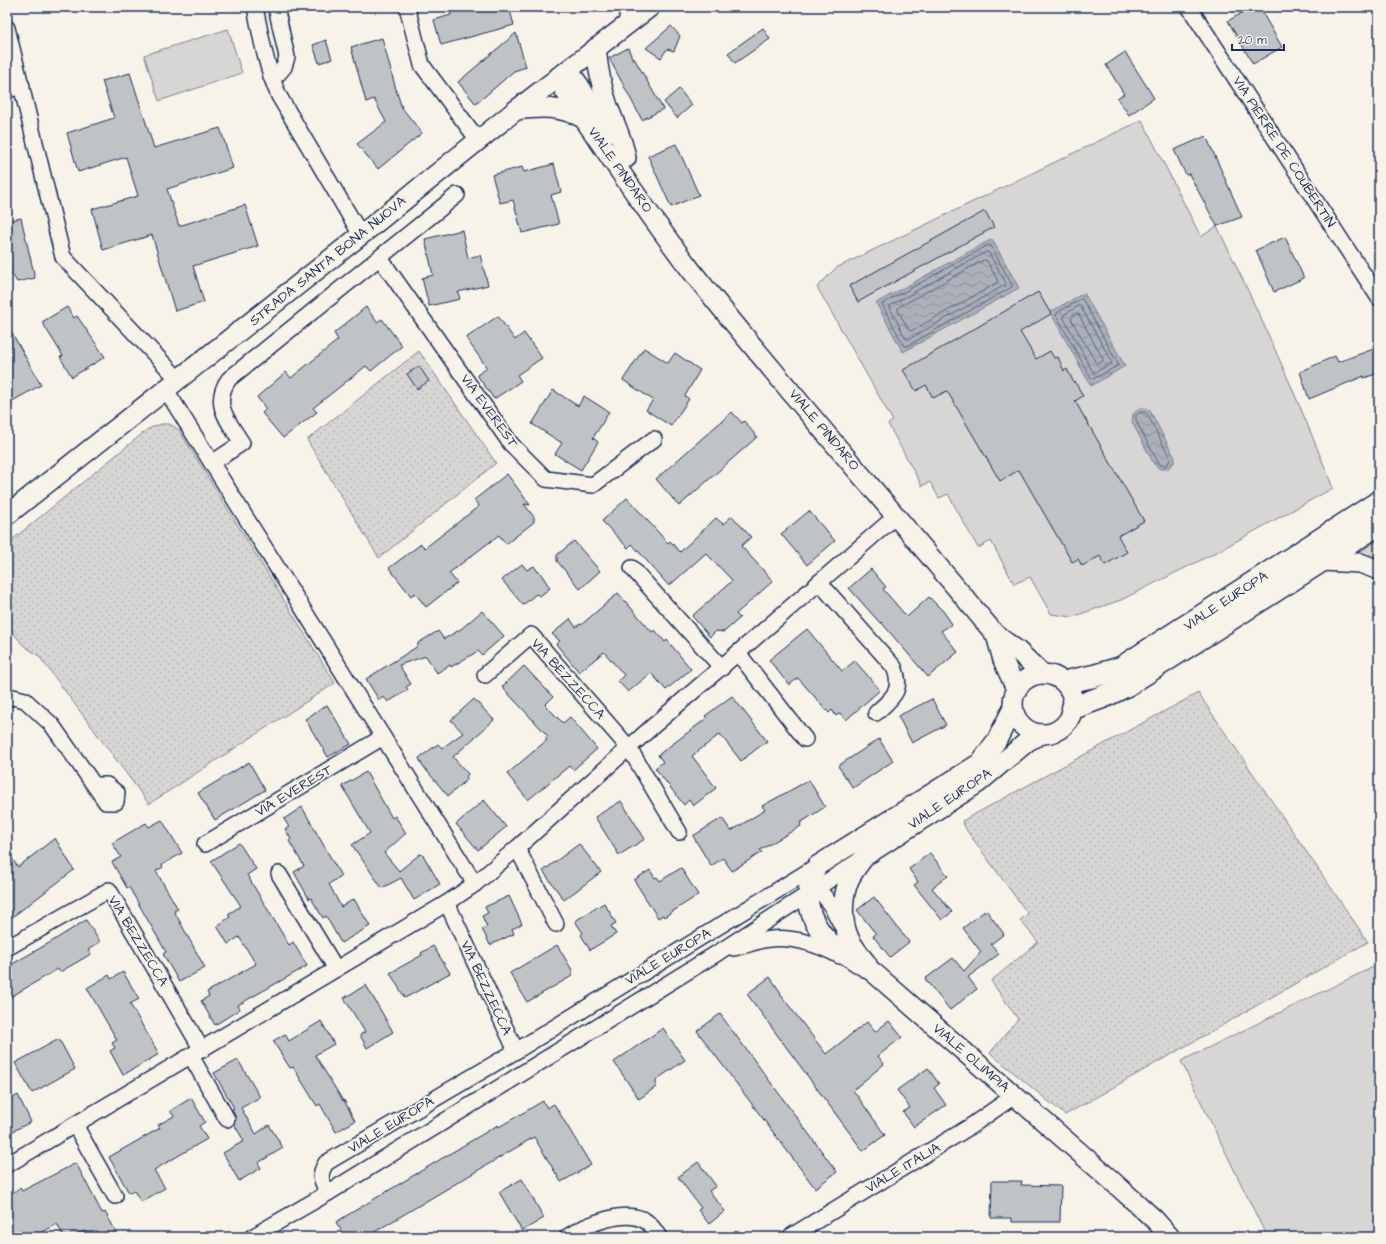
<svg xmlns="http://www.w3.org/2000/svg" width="1386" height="1244" font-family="'Architects Daughter',sans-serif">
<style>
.green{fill:url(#green-dots);stroke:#798299}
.pitch{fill:#d7d6d4;stroke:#798299}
.water{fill:url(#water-waves);stroke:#727c95}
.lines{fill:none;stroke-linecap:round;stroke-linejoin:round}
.shore{stroke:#556382;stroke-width:1}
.building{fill:#c0c3c5;stroke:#1b2f5e}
.minor-casing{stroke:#1b2f5e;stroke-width:18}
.tertiary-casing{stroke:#1b2f5e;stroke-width:22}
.secondary-casing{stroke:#1b2f5e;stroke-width:25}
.minor{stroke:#f7f3e8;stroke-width:15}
.tertiary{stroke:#f7f3e8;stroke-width:19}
.secondary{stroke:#f7f3e8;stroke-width:22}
.labels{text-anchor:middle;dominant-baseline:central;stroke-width:3.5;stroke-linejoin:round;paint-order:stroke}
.street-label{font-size:14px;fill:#1b2f5e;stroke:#f7f3e8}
</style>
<defs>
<pattern id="green-dots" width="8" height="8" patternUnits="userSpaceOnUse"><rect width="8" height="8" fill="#d7d6d4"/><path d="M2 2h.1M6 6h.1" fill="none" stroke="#b8b8b8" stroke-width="1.8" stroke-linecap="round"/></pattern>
<pattern id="water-waves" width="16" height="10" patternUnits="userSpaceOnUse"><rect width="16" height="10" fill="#acb0b9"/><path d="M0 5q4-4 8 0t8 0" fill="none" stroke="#8b909a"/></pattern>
</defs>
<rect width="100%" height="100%" fill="#f7f3e8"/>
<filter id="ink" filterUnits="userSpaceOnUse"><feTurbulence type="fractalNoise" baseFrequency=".025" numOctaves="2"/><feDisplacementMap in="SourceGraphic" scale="8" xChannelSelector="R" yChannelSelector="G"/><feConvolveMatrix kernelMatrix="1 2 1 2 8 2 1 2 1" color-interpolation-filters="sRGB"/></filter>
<g filter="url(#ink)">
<!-- green -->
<g class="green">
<path d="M419,351L496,463L379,558L307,440Z"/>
<path d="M161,424H170L179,430L335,683L149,804L39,656L23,645L7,625V544L148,429Z"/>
<path d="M1376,541L1379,547V563L1353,556Z"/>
<path d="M1198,693L1368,942L1065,1115L990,1053L1018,1019L991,981L1038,942L1020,920L1028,914L967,831L962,821Z"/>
</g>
<!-- pitch -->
<g class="pitch">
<path d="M228,29L242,73L159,101L144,55Z"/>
<path d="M1142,120L1201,237L1217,226C1259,312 1298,398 1333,488L1213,554L1121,600L1072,617L1051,614L1030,577L1014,584L991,541L978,548L948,494L939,498L930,482L922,486L888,424L893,421L817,287L836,268Z"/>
<path d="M1379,964V1237H1267L1181,1061Z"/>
</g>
<!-- water -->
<g class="water">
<path d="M992,239L1019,288L903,352L876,303Z"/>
<path d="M1084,293L1125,366L1091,386L1050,312Z"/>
<path d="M1139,408H1145L1150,411L1175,458L1173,464L1167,469H1160L1154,464L1132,422L1133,414Z"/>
</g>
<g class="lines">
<!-- shore -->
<g class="shore">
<path d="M989,245L991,246L1012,285V287L907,346H904L883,306V304Z"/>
<path d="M987,252L989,253L1006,283L1005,285L909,339H906L890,308V306Z"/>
<path d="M984,260L987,261L998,281L997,283L911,331L909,330L898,311V308Z"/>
<path d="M1081,299L1083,300L1118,364L1117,366L1093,379L1091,378L1056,315L1057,313Z"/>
<path d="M1079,306L1081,307L1112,362L1111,364L1095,372H1093L1063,317L1064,315Z"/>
<path d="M1077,314L1079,315L1103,359V361L1098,364L1096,363L1071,319L1072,317Z"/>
<path d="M1140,412H1144L1147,414L1170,458L1169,462L1166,465H1161L1158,462L1136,421V416Z"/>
</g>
</g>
<!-- building -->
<g class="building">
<path d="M449,7H509L514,25L441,45L434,20L451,15Z"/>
<path d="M1252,7H1259L1282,47L1253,64L1228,21Z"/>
<path d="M671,26L680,36L674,51L667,49L661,58L646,48Z"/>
<path d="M763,28L770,39L735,63L728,53Z"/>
<path d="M516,33L526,67L514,71L476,104L458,82Z"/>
<path d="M382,38L397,93L402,108L422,133L378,169L357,144L386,122L374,99L366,102L351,47Z"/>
<path d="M326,40L332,59L319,63L313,45Z"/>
<path d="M628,48L633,60L634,58L663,109L642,120L609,58Z"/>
<path d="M1125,52L1154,98L1129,115L1117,98L1124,94L1106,65Z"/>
<path d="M130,73L154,148L220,128L233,168L167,189L179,226L245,205L258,246L193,266L204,302L175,311L152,235L103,250L92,209L138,196L126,157L78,172L67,133L114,118L102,81Z"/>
<path d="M679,89L692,105L677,118L664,102Z"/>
<path d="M1206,136L1242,217L1217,226L1189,174L1186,175L1174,150Z"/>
<path d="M676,144L699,195L671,207L648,156Z"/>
<path d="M554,164L561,192L551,195L559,224L522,233L513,200L500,203L492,175L522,167L524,172Z"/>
<path d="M985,211L994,227L858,302L849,286Z"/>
<path d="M21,218L35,278L17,282L7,266V221Z"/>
<path d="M462,230L468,258L480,255L488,285L458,292L460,299L429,306L422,278L433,275L425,239Z"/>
<path d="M1285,237L1304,278L1274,292L1256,250Z"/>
<path d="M1038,292L1051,314L1020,332L1036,359L1050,351L1054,358L1058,357L1064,371L1067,369L1074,383L1075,382L1083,396L1075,401L1144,521L1118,536L1127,552L1105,565L1100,556L1082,566L1078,559L1072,562L1019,470L1000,481L947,391L933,398L926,385L916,391L903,370Z"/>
<path d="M67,307L74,318L77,316L105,357L72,377L60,357L63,356L42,322Z"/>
<path d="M366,307L377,322L382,319L402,346L371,371L366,366L313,408L317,412L283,438L262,413L266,409L257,397L286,372L291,378L338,340L334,333Z"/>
<path d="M498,316L515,340L524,333L542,358L517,375L521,381L494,399L477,375L487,368L466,338Z"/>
<path d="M7,324L41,385L7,404Z"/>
<path d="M1379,347V373L1364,378V376L1309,399L1300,372L1335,356L1338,362Z"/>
<path d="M644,348L668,363L675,353L700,370L685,396L689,399L671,426L646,410L653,400L623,380Z"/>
<path d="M419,366L429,381L417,389L407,374Z"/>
<path d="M553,390L578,406L584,396L609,412L593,438L598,442L581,470L555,454L562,443L532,424Z"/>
<path d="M732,412L742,423L744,421L757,437L679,506L656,479Z"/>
<path d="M507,474L530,505L524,504L534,517V522L506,544L499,535L449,573L457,583L426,607L415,593L411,596L389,568L421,544L425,548L479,506L474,500Z"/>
<path d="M627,498L668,543L670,541L680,552L716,518L723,524L732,516L751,537L741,546L773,581L736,614L740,618L724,632L716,631L710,637L692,616L732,581L731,579L706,553L669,586L632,544L628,548L602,521Z"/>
<path d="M809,511L835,541L807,565L781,534Z"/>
<path d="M574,541L600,571L580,589L557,561V555Z"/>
<path d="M522,564L527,570L534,566L538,572L539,571L550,588L540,596L536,594L523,605L502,580Z"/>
<path d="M871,569L886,587L883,589L907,617L929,597L943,611L952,624L941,631L958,652L928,677L881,622L880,623L849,588Z"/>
<path d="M618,593L652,632L655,630L665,642L667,640L691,669L666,690L651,673L628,692L618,681L624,675L604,652L579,672L556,644L560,641L552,634L570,619L576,627L580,624L581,625Z"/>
<path d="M482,611L504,636L482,655L478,651L451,667L450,665L437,673L426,656L399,665L411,684L406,687L408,690L388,702L384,697L379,700L366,679L418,646V643L438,631L444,639L461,629Z"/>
<path d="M807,629L842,671L855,661L880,690L846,720L840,713L836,716L832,710L829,713L798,678L789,685L769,660Z"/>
<path d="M524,666L553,697L545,705L563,723L570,717L597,749L573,770L569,766L528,800L507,774L547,740L545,738L548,736L502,687Z"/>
<path d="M732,696L767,741L741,761L720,734L692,756L716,788L693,806L689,800L684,805L655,768L663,762L658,755L707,718L705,716Z"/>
<path d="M474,699L494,720L453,757L468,774L466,777L468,779L448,796L422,765L419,758L438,744L442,748L463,733L451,720Z"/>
<path d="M932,699L946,725L912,743L898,716Z"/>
<path d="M327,705L351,744L328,757L305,719Z"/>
<path d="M879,739L893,761L853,788L838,766Z"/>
<path d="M249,762L265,790L215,820L198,793Z"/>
<path d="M366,772L392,818L395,816L406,833L384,853L399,871L420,854L423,855L440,884L414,900L401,878L382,888L352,845L370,833L342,786Z"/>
<path d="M809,780L825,807L800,823L801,826L760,850L762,852L732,871L723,858L711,866L693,836L722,818L731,831L765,810L762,806Z"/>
<path d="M484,800L506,827L478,850L456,824Z"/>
<path d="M621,801L645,839L619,855L595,817Z"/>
<path d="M302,807L341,876L329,884L341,907L354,899L370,926L341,943L326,916L323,918L311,898L309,899L294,872L304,866L289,841L291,839L285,829L289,827L284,819Z"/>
<path d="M162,820L182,853L162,865L163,867L156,871L178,909L174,911L205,968L179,982L163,954L166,952L129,887L127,888L112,862L121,857L112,843L146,823L149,827Z"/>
<path d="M55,838L74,870L7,921V852L18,867Z"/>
<path d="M239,843L256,869L247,875L289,945L293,942L307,966L238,1005L240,1009L215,1025L201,1001L209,996L207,992L256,964L239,937L228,944L217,926L230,917L228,914L241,906L211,861Z"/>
<path d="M579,844L601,872L564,900L543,871Z"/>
<path d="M930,853L948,876L932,888L952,912L942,920L914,885L918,882L909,869Z"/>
<path d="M681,868L698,895L664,917L663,915L658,918L634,880L650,870L655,878L657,877L660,881Z"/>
<path d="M509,896L522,924L512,929L514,934L490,945L482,929L487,927L482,916L488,913L485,907Z"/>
<path d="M874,897L909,942L890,957L873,936L876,934L857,910Z"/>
<path d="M604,903L616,923L611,926L616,934L590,950L581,935L583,933L575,921Z"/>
<path d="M986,910L1004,934L991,944L999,954L968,977L977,989L950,1010L925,979L953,958L964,971L981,952L963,928Z"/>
<path d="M86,920L100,942L88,950L91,954L60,972L58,969L7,999V967L51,942Z"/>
<path d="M557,945L572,970V976L527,1002L510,973Z"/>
<path d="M433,946L450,973L405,998L390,973L422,955L421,953Z"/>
<path d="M123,972L139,999L130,1004L159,1054L123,1075L110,1051L115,1048L112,1043L117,1040L87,988L109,975L111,979Z"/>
<path d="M770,977L781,993L780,994L826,1054L867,1022L875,1032L889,1021L902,1037L878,1056L884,1064L853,1090L885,1135L863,1151L747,994Z"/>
<path d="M366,985L393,1032L367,1048L360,1035L365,1032L344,998Z"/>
<path d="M720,1014L837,1172L815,1188L697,1031Z"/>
<path d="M321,1021L334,1044L315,1055L343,1101L344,1100L355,1121L336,1132L320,1104L317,1106L293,1067L290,1068L273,1041L285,1034L289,1041Z"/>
<path d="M663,1028L685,1060L656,1080V1087L639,1099L614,1062Z"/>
<path d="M59,1039L75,1069L32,1093L15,1063Z"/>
<path d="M238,1060L260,1097L241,1108L256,1134L269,1125L283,1148L258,1163L261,1168L239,1181L223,1153L244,1141L234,1124L236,1119L232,1109L234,1108L214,1073Z"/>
<path d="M928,1068L939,1084L934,1088L946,1105L914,1127L903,1112L910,1108L897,1090Z"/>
<path d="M18,1095L31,1122L7,1134V1101Z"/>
<path d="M191,1098L205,1122L199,1126L207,1139L154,1170L165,1188L141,1202L134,1191L129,1193L109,1157L160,1128L158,1125L174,1116L170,1111Z"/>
<path d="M543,1101L547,1108L554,1104L591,1165L561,1182L534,1137L366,1237H345L336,1222L481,1135L498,1125L499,1127Z"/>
<path d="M698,1162L716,1186L709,1191L725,1211L709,1224L698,1210L701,1208L678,1177Z"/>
<path d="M76,1163L102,1213L105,1212L119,1237H87L84,1231L72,1237H64L57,1224L34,1237H11L7,1232V1196L20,1188L22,1191Z"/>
<path d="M522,1179L544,1218L522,1231L499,1192Z"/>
<path d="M992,1181H1022L1021,1185L1061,1186L1060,1222H1012V1218H991Z"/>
</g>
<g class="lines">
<defs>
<g id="minor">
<path d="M255,7C261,37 266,67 279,96L361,235"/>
<path d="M407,7L422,65L478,140"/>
<path d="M1189,7L1379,298"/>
<path d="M627,25V7"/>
<path d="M7,28L63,257L179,380"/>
<path d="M271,77L278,74L284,67L287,57L276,7"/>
<path d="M7,90L22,86"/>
<path d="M380,258L511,444L546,479L593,485L654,439"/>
<path d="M166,390L475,884"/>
<path d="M212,463L242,443C229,422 211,404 229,379L457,195"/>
<path d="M632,568L722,668"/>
<path d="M819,582L894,667C904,691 892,698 876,713"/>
<path d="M738,653L805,739"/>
<path d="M485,675L531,635L629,748L679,832"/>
<path d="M7,699L13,697L25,700L52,725L106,802H116L117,793L107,785H95"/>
<path d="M205,844L383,737"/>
<path d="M517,848L556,924"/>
<path d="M279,874L336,969"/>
<path d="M810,883C827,894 835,913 844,930"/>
<path d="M447,903L516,1051"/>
<path d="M7,948L109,890L202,1050"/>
<path d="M734,948C744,946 754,942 764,940C790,935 817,944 840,956"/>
<path d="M191,1056L227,1119"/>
<path d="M75,1125L115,1196"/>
<path d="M7,1165L447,903L475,884L517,848L652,727L896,516"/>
<path d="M328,1193C321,1180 318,1176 326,1163L516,1051L817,866"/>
<path d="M252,1237L328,1193L719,952L860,860"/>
<path d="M567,1237C585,1225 627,1207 647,1222C652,1226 656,1232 659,1237"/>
<path d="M790,1237L971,1126L1014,1096"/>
</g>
<g id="tertiary">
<path d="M596,48C598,68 601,87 608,106C614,123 623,139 626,158"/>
<path d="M568,70L579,85L607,132"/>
<path d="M559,76L565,91C607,152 648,215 694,274C788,392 888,505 984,621L996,635L1018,651L1041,673"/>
<path d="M516,110C542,107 560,106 583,118"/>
<path d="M7,515L361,235L516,110L650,7"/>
<path d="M1322,561L1360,563L1379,570"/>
<path d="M996,635L1003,660L1016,689"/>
<circle cx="1043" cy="704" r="30"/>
<path d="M1013,708L997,740L980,763L817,866C815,871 812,875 810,880C808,888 808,896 809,905C815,939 846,955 873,972L1111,1180L1155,1220L1170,1237"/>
<path d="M867,964C861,956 853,947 849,938C841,921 842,897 849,880C853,871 859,864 865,856L978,783L1028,741L1042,734"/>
</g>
<g id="secondary">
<path d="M1066,682L1094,676L1121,668L1379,502"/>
<path d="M1073,708L1105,696L1127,685L1379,524"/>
</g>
</defs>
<!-- minor casing -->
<use href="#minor" class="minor-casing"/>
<!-- tertiary casing -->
<use href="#tertiary" class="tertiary-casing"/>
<!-- secondary casing -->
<use href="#secondary" class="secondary-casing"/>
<!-- minor -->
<use href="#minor" class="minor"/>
<!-- tertiary -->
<use href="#tertiary" class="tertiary"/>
<!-- secondary -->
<use href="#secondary" class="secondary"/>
</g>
</g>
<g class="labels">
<!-- street labels -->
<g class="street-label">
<text transform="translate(1284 152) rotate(57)">VIA PIERRE DE COUBERTIN</text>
<text transform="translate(620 170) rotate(55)">VIALE PINDARO</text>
<text transform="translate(328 261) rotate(-39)">STRADA SANTA BONA NUOVA</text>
<text transform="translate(489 411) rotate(54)">VIA EVEREST</text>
<text transform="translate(824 430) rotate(50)">VIALE PINDARO</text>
<text transform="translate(1226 601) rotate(-33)">VIALE EUROPA</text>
<text transform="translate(568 679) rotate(48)">VIA BEZZECCA</text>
<text transform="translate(294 791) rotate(-31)">VIA EVEREST</text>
<text transform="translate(950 799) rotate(-34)">VIALE EUROPA</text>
<text transform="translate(138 941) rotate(59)">VIA BEZZECCA</text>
<text transform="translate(668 957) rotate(-31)">VIALE EUROPA</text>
<text transform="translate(486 988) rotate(65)">VIA BEZZECCA</text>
<text transform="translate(971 1058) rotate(41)">VIALE OLIMPIA</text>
<text transform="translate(391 1125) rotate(-31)">VIALE EUROPA</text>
<text transform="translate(903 1168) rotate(-31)">VIALE ITALIA</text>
</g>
</g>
<!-- margin -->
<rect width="1386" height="1244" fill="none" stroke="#f7f3e8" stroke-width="24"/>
<rect x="12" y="12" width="1362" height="1220" fill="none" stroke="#1b2f5e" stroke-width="1.5" filter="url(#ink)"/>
<!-- scale -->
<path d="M1232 44v6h52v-6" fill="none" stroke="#1b2f5e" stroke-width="2"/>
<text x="1238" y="44" font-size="12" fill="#1b2f5e" stroke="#f7f3e8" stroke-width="3" paint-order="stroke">20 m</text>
</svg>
